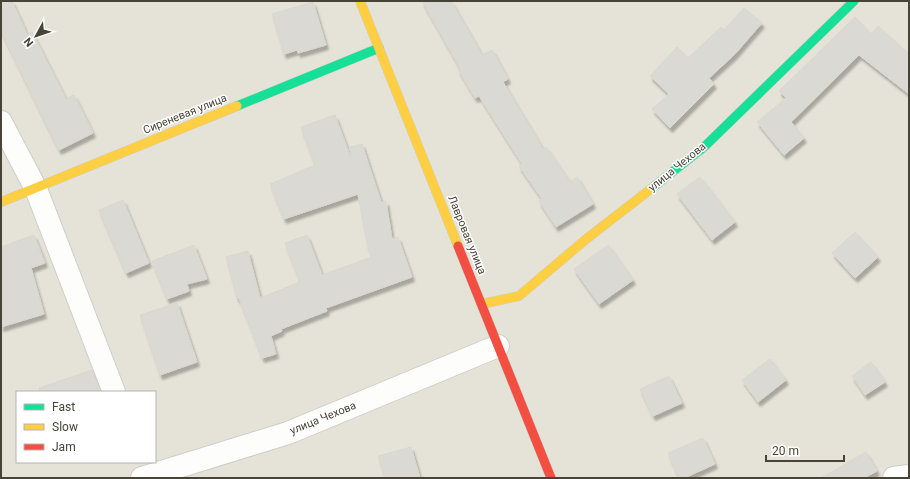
<svg xmlns="http://www.w3.org/2000/svg" width="910" height="479" font-family="Roboto,sans-serif">
<style>
.residential{fill:#e5e3d7;fill-rule:evenodd}
.building{fill:#dad9d3;stroke:#d9d7d0;filter:url(#shadow)}
.lines{fill:none;stroke-linecap:round;stroke-linejoin:round}
.street-casing{stroke:#cfcec8;stroke-width:24}
.fast-casing{stroke:#d0cec1;stroke-width:10}
.slow-casing{stroke:#d0cec1;stroke-width:10}
.jam-casing{stroke:#d0cec1;stroke-width:10}
.street{stroke:#fdfdfc;stroke-width:22}
.fast{stroke:#16e098;stroke-width:9}
.slow{stroke:#ffcf43;stroke-width:9}
.jam{stroke:#f24e42;stroke-width:9}
.labels{text-anchor:middle;dominant-baseline:central;stroke-width:3;stroke-linejoin:round;paint-order:stroke}
.street-label{font-size:11px;fill:#474336;stroke:#fff}
</style>
<defs>
<filter id="shadow"><feDropShadow dx="2.5" dy="4.5" stdDeviation="1" flood-color="#0004"/></filter>
</defs>
<rect width="100%" height="100%" fill="#f1f0ea"/>
<!-- residential -->
<path class="residential" d="M1,1H909V478H1ZM17,392H155V462H17Z"/>
<!-- building -->
<g class="building">
<path d="M1,1H12L27,34L32,32L66,99L74,95L93,133L59,150L1,31Z"/>
<path d="M422,1H451L482,55L492,50L508,79L503,82L543,149L546,147L570,182L577,177L593,204L556,227L539,201L542,199L519,166L522,164L479,96L475,98L458,69L460,68Z"/>
<path d="M313,2L326,45L298,53L297,50L284,54L272,14Z"/>
<path d="M744,8L762,23L735,54L709,78L714,84L670,128L652,109L669,94L650,76L677,47L688,58L721,27L724,30Z"/>
<path d="M855,17L871,34L878,26L909,54V94L859,55L791,122L804,138L784,155L757,122L786,98L779,91Z"/>
<path d="M335,115L350,156L351,155L350,147L362,144L381,202L386,201L392,239L398,237L412,277L326,308L327,311L281,329L282,331L271,336L276,354L262,358L239,298H237L226,257L248,251L260,298L300,282L285,243L307,235L322,275L372,257L367,244L358,194L284,219L270,184L315,165L301,127Z"/>
<path d="M700,177L735,222L712,240L677,194Z"/>
<path d="M123,200L149,263L126,273L99,210Z"/>
<path d="M855,232L878,257L855,278L832,253Z"/>
<path d="M34,235L45,263L31,268L44,314L1,327V247Z"/>
<path d="M194,245L207,279L187,284L189,291L167,299L152,261Z"/>
<path d="M608,245L633,280L599,304L574,269Z"/>
<path d="M177,303L197,362L160,375L140,315Z"/>
<path d="M770,359L786,380L758,402L742,380Z"/>
<path d="M871,362L885,382L865,395L852,376Z"/>
<path d="M92,370L101,392H40L39,388Z"/>
<path d="M669,376L682,403L653,416L640,389Z"/>
<path d="M703,438L715,464L684,478H679L668,453Z"/>
<path d="M411,447L420,478H385L378,456Z"/>
<path d="M866,452L877,471L864,478H821Z"/>
</g>
<g class="lines">
<defs>
<g id="street">
<path d="M1,122L36,189L114,392"/>
<path d="M142,478L288,433L498,346"/>
<path d="M894,478L909,476"/>
</g>
<g id="fast">
<path d="M237,106L379,48"/>
<path d="M652,188L704,147L854,1"/>
</g>
<g id="slow">
<path d="M360,1L458,246"/>
<path d="M1,202L237,106"/>
<path d="M482,304L519,296L585,240L652,188"/>
</g>
<path id="jam" d="M458,246L551,478"/>
</defs>
<!-- street casing -->
<use href="#street" class="street-casing"/>
<!-- fast casing -->
<use href="#fast" class="fast-casing"/>
<!-- slow casing -->
<use href="#slow" class="slow-casing"/>
<!-- jam casing -->
<use href="#jam" class="jam-casing"/>
<!-- street -->
<use href="#street" class="street"/>
<!-- fast -->
<use href="#fast" class="fast"/>
<!-- slow -->
<use href="#slow" class="slow"/>
<!-- jam -->
<use href="#jam" class="jam"/>
</g>
<g class="labels">
<!-- street labels -->
<g class="street-label">
<text transform="translate(185 114) rotate(-22)">Сиреневая улица</text>
<text transform="translate(677 167) rotate(-39)">улица Чехова</text>
<text transform="translate(467 235) rotate(68)">Лавровая улица</text>
<text transform="translate(323 418) rotate(-22)">улица Чехова</text>
</g>
</g>
<!-- border -->
<rect width="910" height="479" fill="none" stroke="#474336" stroke-width="4"/>
<!-- legend -->
<rect x="16" y="391" width="140" height="72" fill="#ffffff" stroke="#b5b4af"/>
<rect x="24" y="404" width="20" height="6" fill="#16e098" stroke="#b5b4af"/>
<text x="52" y="411" font-size="12" fill="#474336">Fast</text>
<rect x="24" y="424" width="20" height="6" fill="#ffcf43" stroke="#b5b4af"/>
<text x="52" y="431" font-size="12" fill="#474336">Slow</text>
<rect x="24" y="444" width="20" height="6" fill="#f24e42" stroke="#b5b4af"/>
<text x="52" y="451" font-size="12" fill="#474336">Jam</text>
<!-- north arrow -->
<g transform="translate(36 36) rotate(230)" stroke="#ffffff" stroke-width="3" paint-order="stroke">
<path d="M0-3L7 15L0 10L-7 15Z" fill="#474336"/>
<text y="-6" font-size="11" font-weight="bold" text-anchor="middle" fill="#474336">N</text>
</g>
<!-- scale -->
<path d="M766 455v6h78v-6" fill="none" stroke="#474336" stroke-width="2"/>
<text x="772" y="455" font-size="12" fill="#474336" stroke="#ffffff" stroke-width="3" paint-order="stroke">20 m</text>
</svg>
